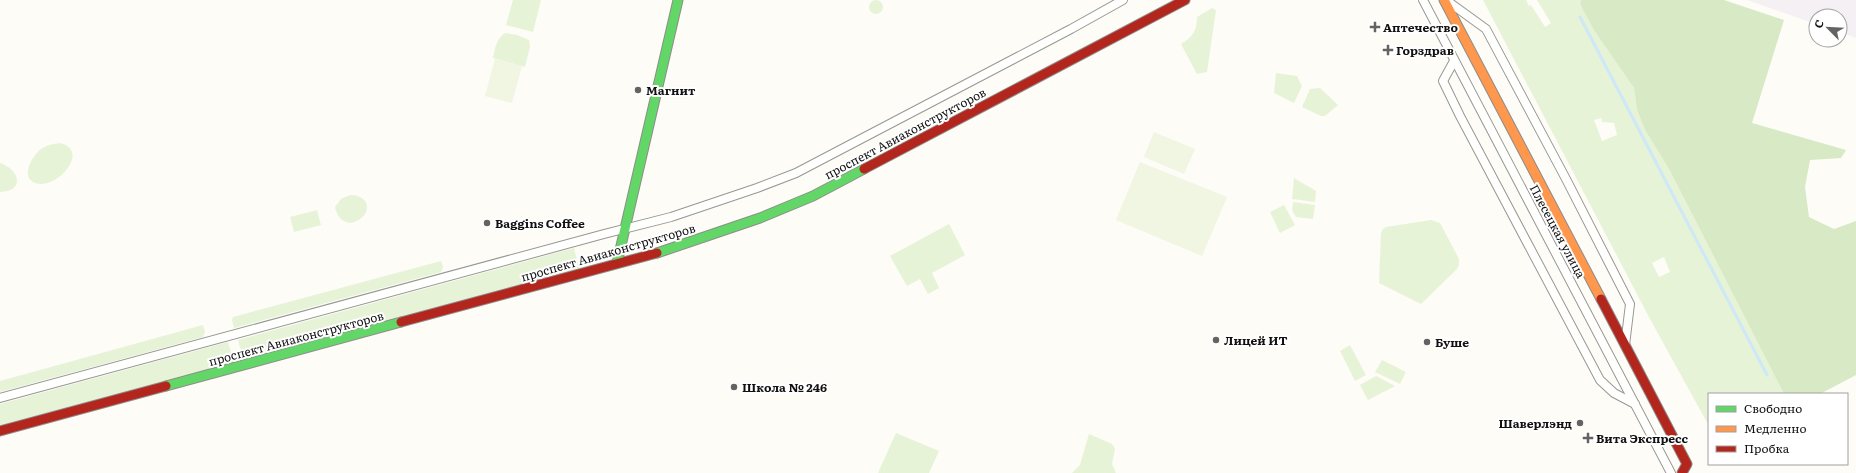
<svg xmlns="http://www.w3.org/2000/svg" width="1856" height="473" font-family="Literata,serif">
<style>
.industrial{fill:#f5f0f3}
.green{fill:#e7f3d7;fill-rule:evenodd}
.forest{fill:#d8eac5}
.pitch{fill:#f0f6e1}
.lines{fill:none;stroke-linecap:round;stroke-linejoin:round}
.stream{stroke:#cde8f7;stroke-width:3}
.street-casing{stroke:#979795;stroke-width:10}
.fast-casing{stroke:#8e8d8b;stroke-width:11}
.slow-casing{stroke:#8e8d8b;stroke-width:11}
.jam-casing{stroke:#8e8d8b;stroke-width:11}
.street{stroke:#fffffe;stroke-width:8}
.fast{stroke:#63d668;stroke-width:9}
.slow{stroke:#ff974d;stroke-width:9}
.jam{stroke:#b3261e;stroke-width:9}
.poi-dot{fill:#646362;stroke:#fff;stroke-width:1.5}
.labels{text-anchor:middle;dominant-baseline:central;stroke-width:4;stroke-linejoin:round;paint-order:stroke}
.poi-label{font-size:12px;font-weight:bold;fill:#111;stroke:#fff;text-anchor:start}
.street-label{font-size:12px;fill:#111;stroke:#fff}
</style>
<rect width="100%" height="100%" fill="#fdfcf7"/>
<!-- industrial -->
<path class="industrial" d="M1747,0H1856V38L1840,32V16H1816V24Z"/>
<!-- green -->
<g class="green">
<circle cx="876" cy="7" r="7"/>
<path d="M513,0H541L533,32L506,25Z"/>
<path d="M1483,0H1526L1529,6L1531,5L1545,27L1551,23L1537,0H1581L1580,4L1634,88L1637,110L1645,130L1669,169L1784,394H1709V426L1650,319ZM1601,118L1602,122L1614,123L1617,135L1602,141L1594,120ZM1664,257L1670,272L1659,277L1652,263Z"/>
<path d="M1212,8L1216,10L1207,72L1197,74L1181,44C1193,37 1197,30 1197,17Z"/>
<path d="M505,33L517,35L529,40L530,47L525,67L493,58C495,49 496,39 505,33Z"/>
<path d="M1276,73L1297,76L1302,86L1294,103L1274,93Z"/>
<path d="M1320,88L1338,105L1325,116H1321L1302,107L1310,89Z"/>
<path d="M60,143C89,150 62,184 41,184C19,183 29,159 40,150C46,145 53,144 60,143Z"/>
<path d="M0,163C19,169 26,191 0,192Z"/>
<path d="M1294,178L1316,191L1315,202L1292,199Z"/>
<path d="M350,195C373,195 372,218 351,223C342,222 337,217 335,207L341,199Z"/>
<path d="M1293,202L1315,205L1313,219L1296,217L1292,210Z"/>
<path d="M1284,205L1295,225L1280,233L1270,212Z"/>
<path d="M317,210L321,225L294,232L290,217Z"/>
<path d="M1431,220L1440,223L1459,259V264L1457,269L1421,304L1379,283L1381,233L1383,229L1386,227Z"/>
<path d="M949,224L965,255L932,273L939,288L928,294L920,279L907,286L890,256Z"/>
<path d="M574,248L579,268L243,359L238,340Z"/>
<path d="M441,261L443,267L441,272L234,328L232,320L233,317Z"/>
<path d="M203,325L205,332L203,337L0,392V381Z"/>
<path d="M228,342L234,362L0,425V404Z"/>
<path d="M1350,345L1366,375L1355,381L1340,351Z"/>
<path d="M1382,360L1406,372L1400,384L1375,372Z"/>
<path d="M1376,376L1395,386L1368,400L1360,385Z"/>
<path d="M896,433L939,451L929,473H878Z"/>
<path d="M1089,434L1112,444L1115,449L1112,464L1116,473H1072L1080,465Z"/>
</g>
<!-- forest -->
<path class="forest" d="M1581,0H1724L1784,20L1752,123L1846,150L1841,158L1810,160L1805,187L1809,217L1834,229L1856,221V375L1820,394H1784L1669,169L1645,130L1637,110L1634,88L1594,30L1580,4Z"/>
<!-- pitch -->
<g class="pitch">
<path d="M495,59L522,66L512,103L485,96Z"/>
<path d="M1154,132L1195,149L1184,174L1144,157Z"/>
<path d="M1140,162L1227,197L1202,256L1116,220Z"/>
</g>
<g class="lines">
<!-- stream -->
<path class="stream" d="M1580,17L1767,375"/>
<defs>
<g id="street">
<path d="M1423,0L1671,473"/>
<path d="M1446,0L1486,29L1566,179L1630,304L1625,345"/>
<path d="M1454,61L1443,81L1460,116L1600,380L1614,393L1635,404"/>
<path d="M0,398L604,234L671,217L757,188L796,173L1071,29L1123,0"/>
</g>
<g id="fast">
<path d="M657,253L760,218L813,196L864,169"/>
<path d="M617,263L678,0"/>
<path d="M166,386L401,322"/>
</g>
<path id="slow" d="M1444,0L1601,299"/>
<g id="jam">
<path d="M864,169L1185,0"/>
<path d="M1601,299L1687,464L1682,473"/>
<path d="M401,322L657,253"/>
<path d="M0,431L166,386"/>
</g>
</defs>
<!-- street casing -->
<use href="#street" class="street-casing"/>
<!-- fast casing -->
<use href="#fast" class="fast-casing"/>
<!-- slow casing -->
<use href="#slow" class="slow-casing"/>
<!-- jam casing -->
<use href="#jam" class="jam-casing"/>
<!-- street -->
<use href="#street" class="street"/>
<!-- fast -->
<use href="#fast" class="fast"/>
<!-- slow -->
<use href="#slow" class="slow"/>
<!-- jam -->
<use href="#jam" class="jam"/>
</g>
<!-- markers -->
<g class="poi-dot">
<path d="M1373 21h4v4h4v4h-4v4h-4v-4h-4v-4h4z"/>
<path d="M1386 44h4v4h4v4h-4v4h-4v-4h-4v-4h4z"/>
<circle cx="638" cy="90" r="4"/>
<circle cx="487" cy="223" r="4"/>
<circle cx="1216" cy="340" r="4"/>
<circle cx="1427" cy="342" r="4"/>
<circle cx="734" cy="387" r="4"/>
<circle cx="1580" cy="423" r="4"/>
<path d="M1586 432h4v4h4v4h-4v4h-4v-4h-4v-4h4z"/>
</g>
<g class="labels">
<!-- poi labels -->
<g class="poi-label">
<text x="1383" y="27">Аптечество</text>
<text x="1396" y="50">Горздрав</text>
<text x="646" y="90">Магнит</text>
<text x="495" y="223">Baggins Coffee</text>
<text x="1224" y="340">Лицей ИТ</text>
<text x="1435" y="342">Буше</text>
<text x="742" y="387">Школа № 246</text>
<text x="1572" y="423" text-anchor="end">Шаверлэнд</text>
<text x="1596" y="438">Вита Экспресс</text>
</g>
<!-- street labels -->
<g class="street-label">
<text transform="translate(905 133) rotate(-28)">проспект Авиаконструкторов</text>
<text transform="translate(1558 231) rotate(62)">Плесецкая улица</text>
<text transform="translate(608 252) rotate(-16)">проспект Авиаконструкторов</text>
<text transform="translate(296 338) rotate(-15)">проспект Авиаконструкторов</text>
</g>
</g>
<!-- legend -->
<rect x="1708" y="393" width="140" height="72" fill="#ffffff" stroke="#a0a0a0"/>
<rect x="1716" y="406" width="20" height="6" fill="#63d668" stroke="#a0a0a0"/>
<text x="1744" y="413" font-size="12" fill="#111111">Свободно</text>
<rect x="1716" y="426" width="20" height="6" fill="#ff974d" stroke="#a0a0a0"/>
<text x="1744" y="433" font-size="12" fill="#111111">Медленно</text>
<rect x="1716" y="446" width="20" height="6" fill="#b3261e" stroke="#a0a0a0"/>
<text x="1744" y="453" font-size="12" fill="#111111">Пробка</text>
<!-- north arrow -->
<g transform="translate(1828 28) rotate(294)"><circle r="19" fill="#ffffff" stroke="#a0a0a0"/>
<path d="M0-3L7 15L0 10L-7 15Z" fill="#646362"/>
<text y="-6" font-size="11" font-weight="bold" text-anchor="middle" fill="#111111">С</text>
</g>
</svg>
